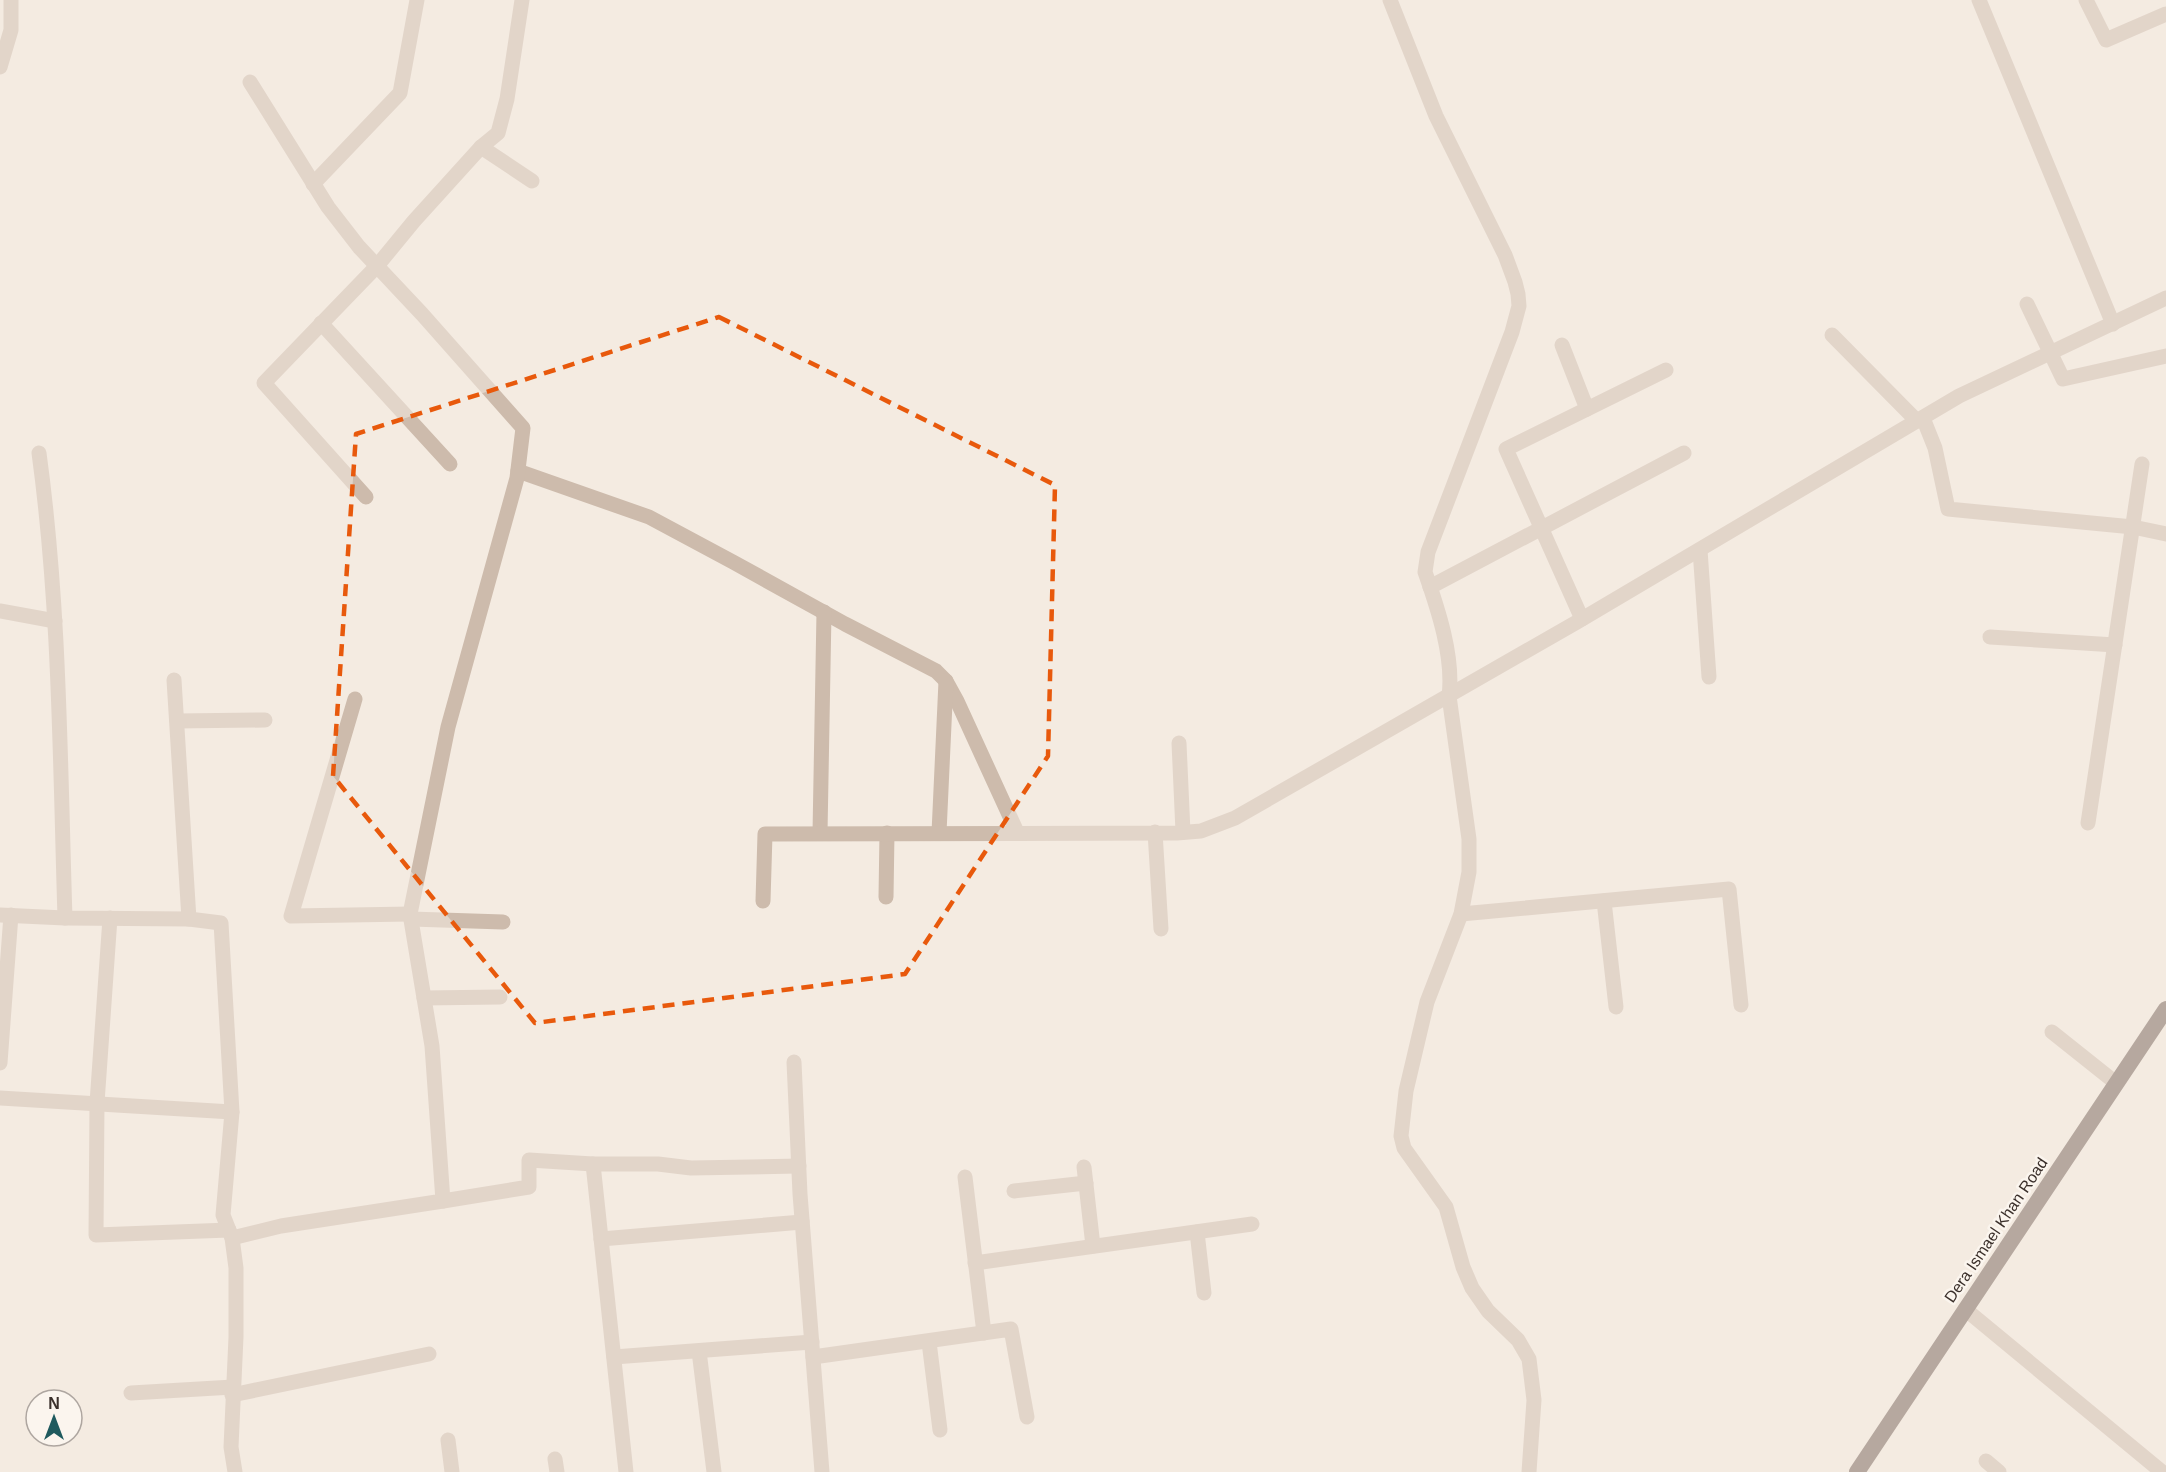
<svg xmlns="http://www.w3.org/2000/svg" width="2166" height="1472" font-family="Arial,sans-serif">
<style>
.lines{fill:none;stroke-linecap:round;stroke-linejoin:round}
.minor{stroke:#cdbbac;stroke-width:15}
.trunk{stroke:#6c584f;stroke-width:16}
.marked{fill:none;stroke:#e8590c;stroke-width:4.5;stroke-dasharray:12 8;stroke-linejoin:round}
.labels{text-anchor:middle;dominant-baseline:central;stroke-width:5;stroke-linejoin:round;paint-order:stroke}
.street-label{font-size:16px;fill:#3b302b;stroke:#fbf5ee}
</style>
<rect width="100%" height="100%" fill="#f4ebe1"/>
<g class="lines">
<!-- minor -->
<g class="minor">
<path d="M1390,0L1436,116L1505,255L1515,282L1518,294L1519,306L1512,332L1428,552L1425,572C1438,609 1454,657 1449,696L1469,839V872L1461,914L1427,1002L1406,1091L1401,1136L1404,1148L1446,1207L1463,1267L1472,1288L1488,1311L1518,1340L1529,1359L1534,1400L1529,1472"/>
<path d="M1979,0L2113,324"/>
<path d="M2086,0L2106,40L2166,14"/>
<path d="M0,67L11,30V0"/>
<path d="M481,147L532,181"/>
<path d="M313,184L400,93L417,0"/>
<path d="M2027,304L2063,379L2166,356"/>
<path d="M321,323L450,464"/>
<path d="M1832,335L1917,421"/>
<path d="M1562,345L1587,409"/>
<path d="M1923,418L1935,448L1948,509L2133,527L2166,534"/>
<path d="M39,453C60,607 60,763 65,918"/>
<path d="M518,471L649,517L733,562L845,624L936,671L946,681L957,701L1017,832"/>
<path d="M366,497L264,383L377,266L414,221L481,147L498,133L507,99L522,0"/>
<path d="M1700,550L1709,677"/>
<path d="M1430,587L1684,453"/>
<path d="M0,611L55,621"/>
<path d="M1582,619L1506,449L1666,370"/>
<path d="M1990,637L2115,645"/>
<path d="M174,680L189,919"/>
<path d="M355,699L291,916L410,914"/>
<path d="M177,721L265,720"/>
<path d="M1179,743L1183,832"/>
<path d="M2088,823L2142,464"/>
<path d="M1155,832L1161,929"/>
<path d="M820,833L824,612"/>
<path d="M939,833L946,681"/>
<path d="M886,897L887,833"/>
<path d="M763,901L765,834L1177,833L1201,831L1235,818L1577,622L1959,396L2166,298"/>
<path d="M1604,901L1616,1007"/>
<path d="M1461,914L1729,889L1741,1005"/>
<path d="M0,915L65,918L189,919L221,923L232,1112L223,1215L232,1238L236,1268V1337L231,1447L235,1472"/>
<path d="M110,918L97,1103L96,1235L229,1230"/>
<path d="M411,919L503,922"/>
<path d="M424,998L500,997"/>
<path d="M2052,1032L2116,1083"/>
<path d="M794,1062L800,1194L822,1472"/>
<path d="M0,1063L11,915"/>
<path d="M0,1098L232,1112"/>
<path d="M1084,1167L1093,1246"/>
<path d="M965,1177L984,1333"/>
<path d="M1014,1191L1086,1183"/>
<path d="M443,1201L529,1187V1160L593,1164"/>
<path d="M1197,1232L1204,1293"/>
<path d="M232,1238L281,1226L443,1201L432,1046L410,914L448,727L517,478L523,428L422,314L359,247L328,207L250,82"/>
<path d="M601,1239L802,1222"/>
<path d="M975,1263L1252,1224"/>
<path d="M1965,1309L2162,1472"/>
<path d="M929,1342L940,1430"/>
<path d="M699,1351L714,1472"/>
<path d="M614,1357L812,1342"/>
<path d="M813,1357L1011,1329L1027,1417"/>
<path d="M131,1393L233,1387"/>
<path d="M232,1395L429,1354"/>
<path d="M448,1440L452,1472"/>
<path d="M555,1459L557,1472"/>
<path d="M1986,1461L1999,1472"/>
<path d="M626,1472L593,1164H658L691,1168L799,1166"/>
</g>
<!-- trunk -->
<path class="trunk" d="M1857,1472L2166,1009"/>
</g>
<!-- marked area -->
<path d="M0 0H2166V1472H0ZM719,317L1055,485L1048,756L905,974L535,1023L333,776L356,434Z" fill="#f4ebe1" fill-opacity=".55" fill-rule="evenodd"/>
<path class="marked" d="M719,317L1055,485L1048,756L905,974L535,1023L333,776L356,434Z"/>
<g class="labels">
<!-- street labels -->
<g class="street-label">
<text transform="translate(1996 1230) rotate(-56)">Dera Ismael Khan Road</text>
</g>
</g>
<!-- north arrow -->
<g transform="translate(54 1418)"><circle r="28" fill="#fbf5ee" stroke="#aea6a0" stroke-width="1.5"/>
<path d="M0-4.5L10 22L0 15L-10 22Z" fill="#1f5a5e"/>
<text y="-9" font-size="16" font-weight="bold" text-anchor="middle" fill="#3b302b">N</text>
</g>
</svg>
